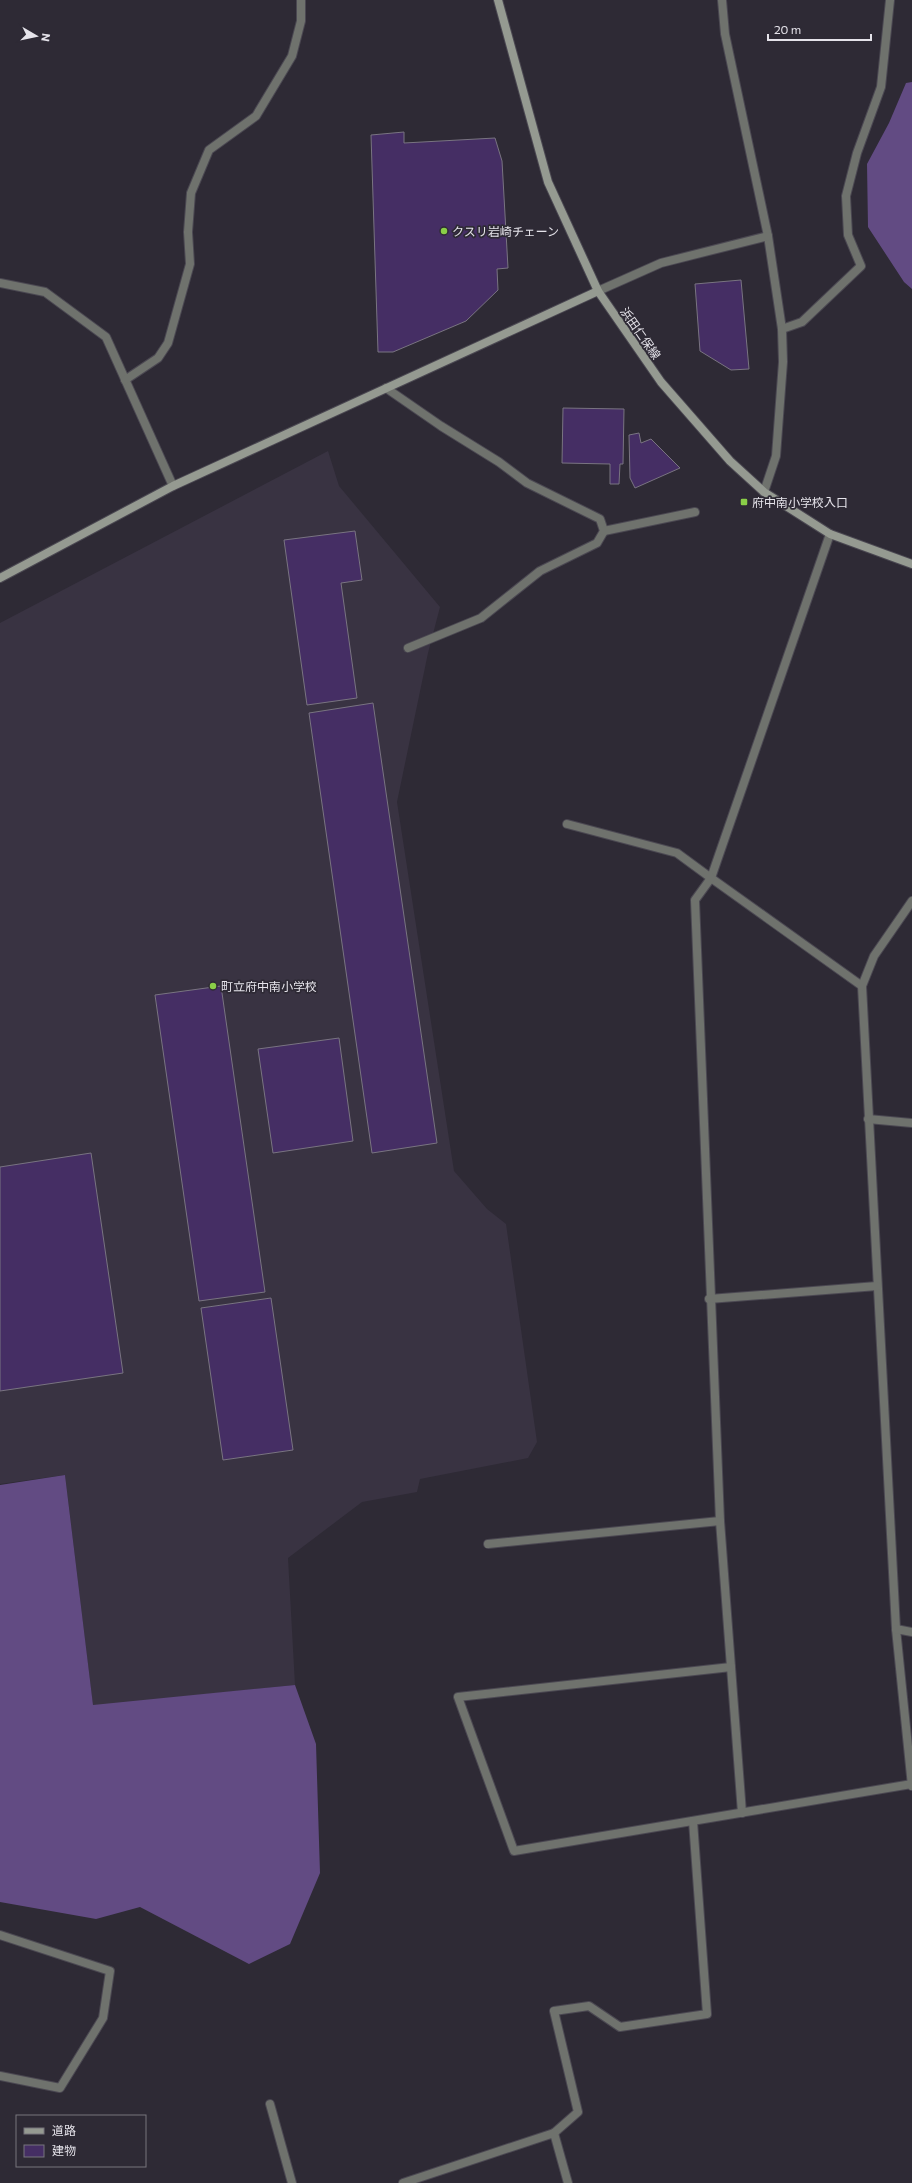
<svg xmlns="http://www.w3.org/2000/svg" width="912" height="2183" font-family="Commissioner,'Noto Sans JP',sans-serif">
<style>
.built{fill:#393342}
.forest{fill:#624b83}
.building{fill:#452e64;stroke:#797481}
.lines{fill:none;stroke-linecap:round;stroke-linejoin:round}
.street-casing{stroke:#4b4852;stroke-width:10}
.secondary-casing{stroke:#4b4852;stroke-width:10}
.street{stroke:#6f726d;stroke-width:8}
.secondary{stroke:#959a91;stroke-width:8}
.poi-dot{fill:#8ace48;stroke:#2e2a35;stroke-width:1.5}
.labels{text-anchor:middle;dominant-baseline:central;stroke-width:3.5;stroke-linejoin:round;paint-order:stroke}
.poi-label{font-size:12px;fill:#e5e3ea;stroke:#2e2a35;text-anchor:start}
.street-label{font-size:12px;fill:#e5e3ea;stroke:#2e2a35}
</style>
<rect width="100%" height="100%" fill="#2e2a35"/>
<!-- built -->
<path class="built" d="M328,451L339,486L440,607L428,653L397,802L454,1171L487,1209L506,1224L537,1442L528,1458L420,1479L417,1492L362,1502L288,1558L295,1685L93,1706L65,1475L0,1484V623Z"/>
<!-- forest -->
<g class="forest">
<path d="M912,82V289L904,282L868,227L867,164L889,123L906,83Z"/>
<path d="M65,1475L93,1705L295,1685L316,1744L320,1873L290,1944L249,1964L140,1907L96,1919L0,1902V1485Z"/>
</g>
<!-- building -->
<g class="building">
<path d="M404,132V143L495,138L502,161L508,268L497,269L498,290L466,321L393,352H378L371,135Z"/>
<path d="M741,280L749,369L731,370L700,351L695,284Z"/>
<path d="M563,408L624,409L623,464H620L619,484H610V464L562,463Z"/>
<path d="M639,433L641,443L651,439L680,468L635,488L630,478L629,435Z"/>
<path d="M355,531L362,580L341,583L357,698L307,705L284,540Z"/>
<path d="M373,703L437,1143L372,1153L309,713Z"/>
<path d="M221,986L265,1292L199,1301L155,995Z"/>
<path d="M339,1038L353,1141L273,1153L258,1049Z"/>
<path d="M91,1153L123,1373L0,1391V1167Z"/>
<path d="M271,1298L293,1450L223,1460L201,1308Z"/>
</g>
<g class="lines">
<defs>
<g id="street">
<path d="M722,0L725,34L768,236L782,329L783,362L776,456L764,492"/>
<path d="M0,283L45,292L106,337L173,486"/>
<path d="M598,291L661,263L768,236"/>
<path d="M782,329L802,322L861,266L848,235L846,196L857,153L881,87L890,0"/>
<path d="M125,380L158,358L168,343L190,264L188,232L191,193L209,150L256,116L292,56L301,21V0"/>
<path d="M386,388L441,426L499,462L527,483L600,519L604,531L597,543L540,571L481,618L408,648"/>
<path d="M604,531L695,512"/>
<path d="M830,534L711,878L862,986L896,1629L912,1786"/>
<path d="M567,824L677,853L711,878L695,900L720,1521L742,1813"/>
<path d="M862,986L874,956L912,901"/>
<path d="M868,1119L912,1123"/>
<path d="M709,1299L877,1286"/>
<path d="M488,1544L720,1521"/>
<path d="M896,1629L912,1632"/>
<path d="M731,1667L458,1697L514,1851L912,1784"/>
<path d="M0,1935L110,1971L103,2018L60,2088L0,2076"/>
<path d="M270,2104L292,2183"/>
<path d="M554,2133L578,2112L554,2011L589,2006L620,2027L707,2014L693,1821"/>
<path d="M403,2183L554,2133L568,2183"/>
</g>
<g id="secondary">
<path d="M498,0L548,182L598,291L661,382L730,461L764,492L830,534L912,564"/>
<path d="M0,578L173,486L598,291"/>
</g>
</defs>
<!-- street casing -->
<use href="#street" class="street-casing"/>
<!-- secondary casing -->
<use href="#secondary" class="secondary-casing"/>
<!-- street -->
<use href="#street" class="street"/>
<!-- secondary -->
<use href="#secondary" class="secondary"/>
</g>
<!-- markers -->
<g class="poi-dot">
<circle cx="444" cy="231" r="4"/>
<rect x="740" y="498" width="8" height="8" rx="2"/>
<circle cx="213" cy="986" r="4"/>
</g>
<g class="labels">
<!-- poi labels -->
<g class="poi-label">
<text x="452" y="231">クスリ岩崎チェーン</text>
<text x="752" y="502">府中南小学校入口</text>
<text x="221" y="986">町立府中南小学校</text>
</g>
<!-- street labels -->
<g class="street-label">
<text transform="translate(641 333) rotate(55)">浜田仁保線</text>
</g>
</g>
<!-- legend -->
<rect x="16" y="2115" width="130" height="52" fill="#2e2a35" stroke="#77747d"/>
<rect x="24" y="2128" width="20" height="6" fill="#959a91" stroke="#77747d"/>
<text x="52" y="2135" font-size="12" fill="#e5e3ea">道路</text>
<rect x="24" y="2145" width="20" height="12" fill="#452e64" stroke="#77747d"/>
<text x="52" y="2155" font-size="12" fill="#e5e3ea">建物</text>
<!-- north arrow -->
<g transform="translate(36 36) rotate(99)" stroke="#2e2a35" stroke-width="3" paint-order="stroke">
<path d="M0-3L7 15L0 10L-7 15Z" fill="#e5e3ea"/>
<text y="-6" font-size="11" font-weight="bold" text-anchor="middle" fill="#e5e3ea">N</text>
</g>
<!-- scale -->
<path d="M768 34v6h103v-6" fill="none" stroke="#e5e3ea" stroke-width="2"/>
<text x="774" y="34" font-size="12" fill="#e5e3ea" stroke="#2e2a35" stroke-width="3" paint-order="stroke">20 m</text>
</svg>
